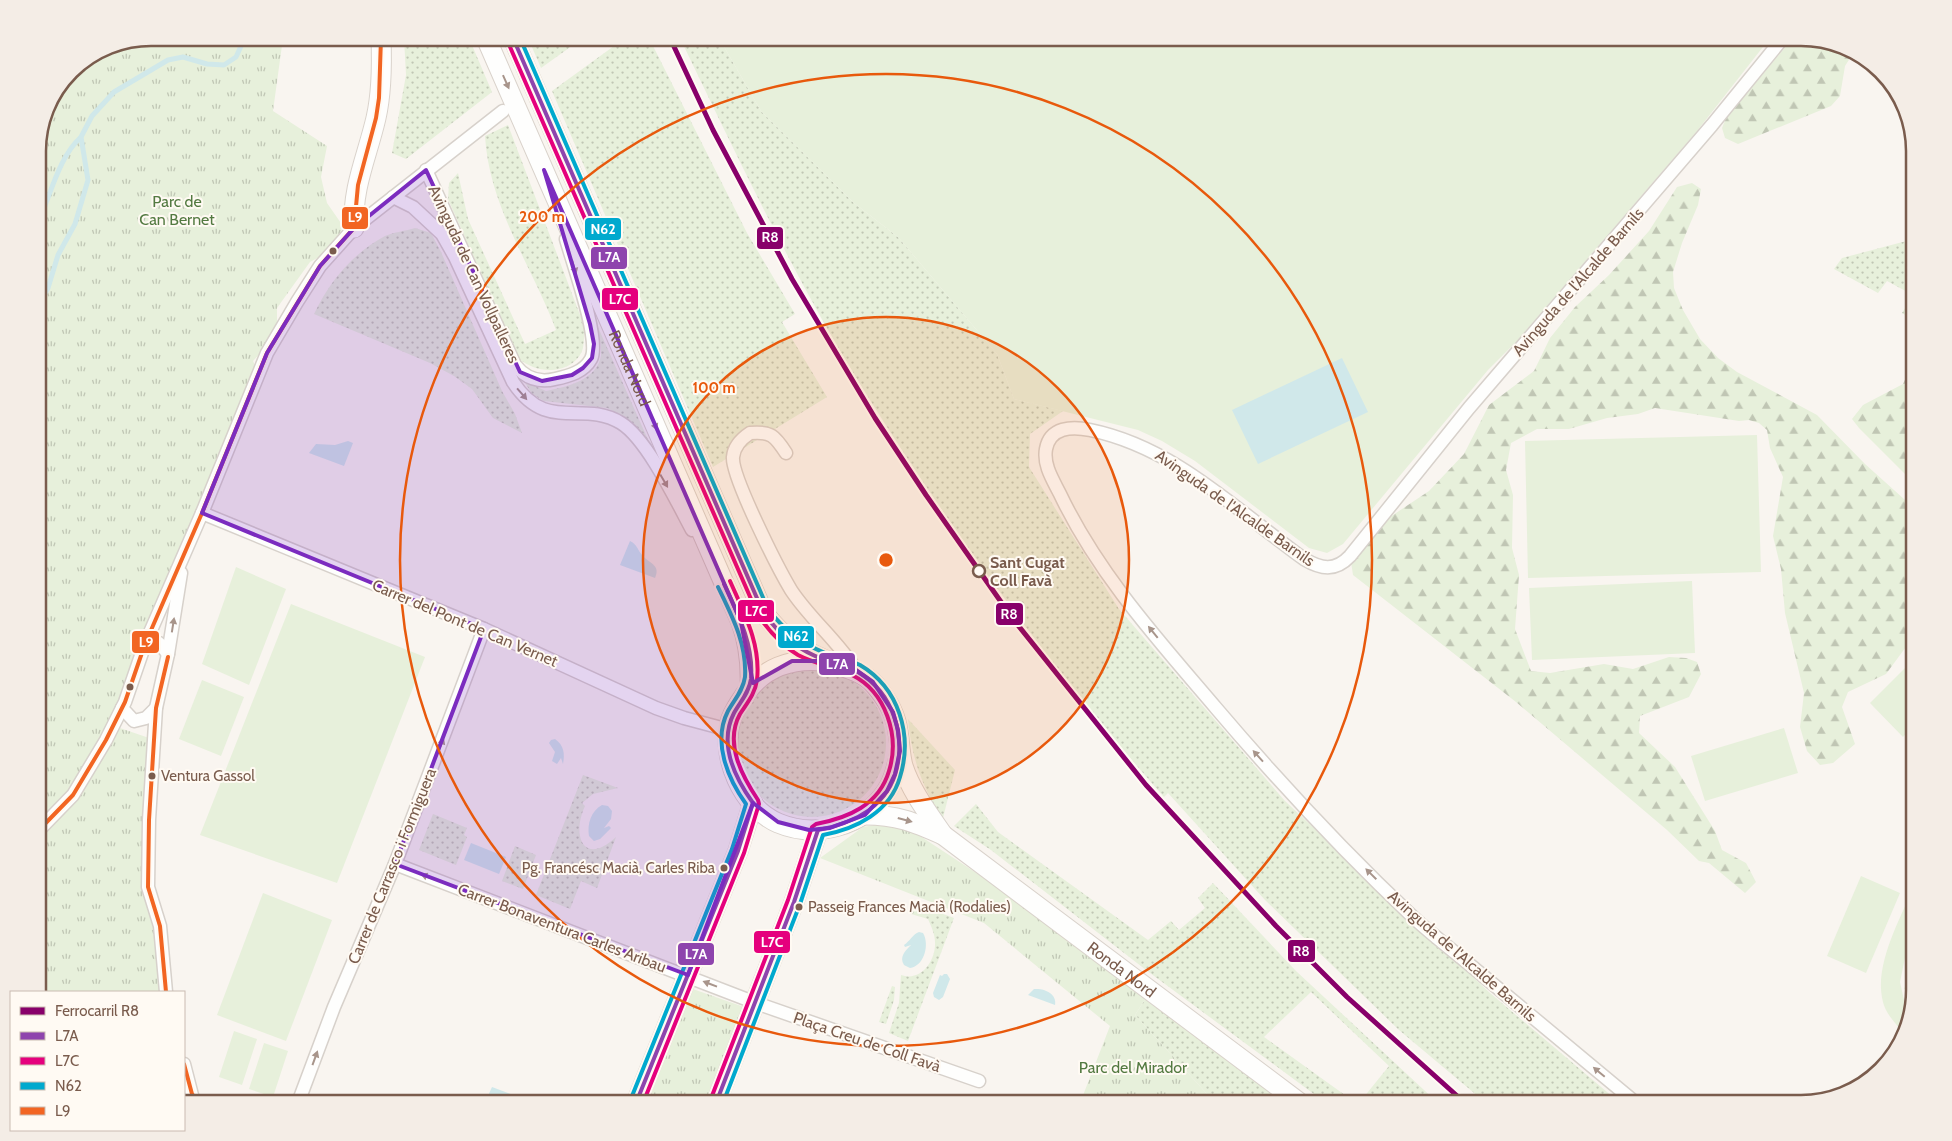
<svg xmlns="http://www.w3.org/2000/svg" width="1952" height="1141" font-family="Cabin,sans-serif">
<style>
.grass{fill:url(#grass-dots)}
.forest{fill:url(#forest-firs)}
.park{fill:url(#park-tufts)}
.garden{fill:#e7f0db}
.water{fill:#d0e8ea}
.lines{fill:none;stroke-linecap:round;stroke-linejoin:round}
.stream{stroke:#d0e8ea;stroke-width:5}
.street-casing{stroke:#d7d1cb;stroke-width:15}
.secondary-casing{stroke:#d9d2cb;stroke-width:21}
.street{stroke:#fefefd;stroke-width:12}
.secondary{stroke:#fefefd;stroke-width:19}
.bus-1-casing{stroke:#fffaf3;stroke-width:8}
.bus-2-casing{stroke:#fffaf3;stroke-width:8}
.bus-3-casing{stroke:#fffaf3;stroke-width:8}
.bus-4-casing{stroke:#fffaf3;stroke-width:8}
.bus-1{stroke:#8e44ad;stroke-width:4}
.bus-2{stroke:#e5007d;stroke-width:4}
.bus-3{stroke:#00a9ce;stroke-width:4}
.bus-4{stroke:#f26522;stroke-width:4}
.rail-1-casing{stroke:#fffaf3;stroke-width:9}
.rail-1{stroke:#88006a;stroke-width:5}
.oneway{fill:#a8958b}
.marked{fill:#7b2cbf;fill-opacity:0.2;stroke:#7b2cbf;stroke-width:4;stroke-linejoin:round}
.ring{fill:none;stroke:#e8590c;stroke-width:2.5}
.bus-dot{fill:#7a5c4d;stroke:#fffaf3;stroke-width:2}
.stop-dot{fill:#fffaf3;stroke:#7a5c4d;stroke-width:2.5}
.labels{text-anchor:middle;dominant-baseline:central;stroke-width:4;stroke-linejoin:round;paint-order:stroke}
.bus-label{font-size:15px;fill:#7a5c4d;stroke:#fffaf3;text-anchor:start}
.park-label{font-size:16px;fill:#537a41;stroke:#fffaf3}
.street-label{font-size:16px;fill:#7a5c4d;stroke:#fffaf3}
.stop-label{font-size:16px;font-weight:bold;fill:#7a5c4d;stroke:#fffaf3;text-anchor:start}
.rim{fill:none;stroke:#7a5c4d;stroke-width:2.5}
.centre{fill:#e8590c;stroke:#fffaf3;stroke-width:2.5}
.ring-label{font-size:15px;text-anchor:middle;font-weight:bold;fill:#e8590c;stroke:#fffaf3;stroke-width:4;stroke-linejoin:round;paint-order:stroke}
.line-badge{stroke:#fffaf3;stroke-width:2}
.badge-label{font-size:14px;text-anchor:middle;font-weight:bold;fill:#fff}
</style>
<defs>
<pattern id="grass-dots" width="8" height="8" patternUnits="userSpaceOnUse" patternTransform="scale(1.25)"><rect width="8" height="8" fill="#e7f0db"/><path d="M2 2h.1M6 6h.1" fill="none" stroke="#c0c6b4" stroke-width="1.8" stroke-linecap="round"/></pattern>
<pattern id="forest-firs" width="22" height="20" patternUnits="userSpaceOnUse" patternTransform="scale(1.25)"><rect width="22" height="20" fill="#e7f0db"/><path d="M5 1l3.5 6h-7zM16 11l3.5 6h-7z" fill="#c0c6b4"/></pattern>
<pattern id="park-tufts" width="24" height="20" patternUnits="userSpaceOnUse" patternTransform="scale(1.25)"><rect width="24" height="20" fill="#e7f0db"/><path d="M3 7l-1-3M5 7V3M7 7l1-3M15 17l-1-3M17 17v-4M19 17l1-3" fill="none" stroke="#c0c6b4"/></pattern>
</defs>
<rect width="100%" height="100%" fill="#f9f5f0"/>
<!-- grass -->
<g class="grass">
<path d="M404,38H469L492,92L406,159L392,153L406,75Z"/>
<path d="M528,38H583L541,68Z"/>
<path d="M625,38H649L747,233L795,314L782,322L827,397L713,467L552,91Z"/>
<path d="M680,38H719L761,111L854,203L898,237L997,354L1014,399L1063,411L1030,434L1029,467L1119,609L1285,801L1490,993L1620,1103H1486L1399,1030L1265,900L1168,793L1164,797C1051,669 950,529 860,384C792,273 736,154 680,38Z"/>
<path d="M508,125L585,328C584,334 584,342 583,348C577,369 551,374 533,367C528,365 523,362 519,359L448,199L449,183L458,173L468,219L525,344L556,330C532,266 489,207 485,136Z"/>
<path d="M415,228L431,233L441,252L502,391L515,414L522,433L493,418L472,389L454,376L430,363L314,314C330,281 352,254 385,236C394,232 406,231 415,228Z"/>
<path d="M1914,239V320L1902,313L1913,295L1887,281L1878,293L1834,269L1842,258Z"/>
<path d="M593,316L649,442L625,417L607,408L544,401L532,394L524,381L546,391C566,387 598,380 601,355C602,342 596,328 593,316Z"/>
<circle cx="812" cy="743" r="74"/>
<path d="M908,719L955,770L943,818C922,789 911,755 908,719Z"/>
<path d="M583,775L618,788L593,794L582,803L585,806C571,836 584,867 616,837L597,888L581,881L570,909L536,895Z"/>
<path d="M976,804L998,832L1148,940L1171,921L1179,930L1205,908L1198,898L1213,883L1296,971L1438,1103H1359L1389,1066L1311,992L1264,1037L1356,1103H1326L1146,970L991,850L954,826Z"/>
<path d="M433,814L467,828L464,835L467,837L456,865L419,850Z"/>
<path d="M515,846L536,855L523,889L502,881Z"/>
<path d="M916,904L954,918L908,1041L889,1033L899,1003L901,975C921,982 936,961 935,942C935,934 931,926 928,919L911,914Z"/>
<path d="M892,986L895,987L894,1000L886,1024L879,1022Z"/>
<path d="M1151,990L1300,1103H1220L1207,1094L1135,1015Z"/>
</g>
<!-- forest -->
<g class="forest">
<path d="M1793,38H1801L1854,52L1845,66L1840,96L1831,106L1738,144L1725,138L1722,128L1726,118Z"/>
<path d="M1692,183L1701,189L1698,205L1682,243L1673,272L1674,288L1683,310L1700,339L1718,358L1737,372L1817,415L1865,464L1914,508V636L1886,674L1848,692L1842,707L1855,744L1833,763L1820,765L1807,751L1800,727L1804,693L1785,613L1781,569L1773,536L1783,477L1770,448L1767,430L1759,423L1749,420L1739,421L1655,408L1638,414L1607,418L1569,429H1537L1511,443L1506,470L1513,495L1512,548L1519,575L1515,629L1531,671L1550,673L1604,664L1633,669L1669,657L1686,658L1697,662L1701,674L1689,697L1640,716L1639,733L1675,767L1715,831L1722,850L1746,863L1756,882L1745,893L1709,863L1699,861L1667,830L1516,702L1353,575L1351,562L1387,519L1429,491L1464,454L1489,405L1534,371L1550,338L1575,307L1609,275L1649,231L1677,187Z"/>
<path d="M1914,360V483L1859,428L1852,419L1863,405L1903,384Z"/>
</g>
<!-- park -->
<g class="park">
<path d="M151,38H283L273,111L327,146L321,177L327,203L343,226L334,249L310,262L277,308V335L253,361L259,374L114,726L155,740L149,887L166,992H38V144L46,107L70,72L108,46Z"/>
<path d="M886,823L917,834L1120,967L1151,990L1135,1015L1207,1094L1220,1103H1080L1110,1026L984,923L820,858L863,827Z"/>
<path d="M690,988L744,1007L706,1103H648Z"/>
</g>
<!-- garden -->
<g class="garden">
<path d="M719,38H1770L1697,131L1517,341L1488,370L1343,544L1327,553L1309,548L1195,461L1162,441L1138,430L1014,399L997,354L898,237L854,203L761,111Z"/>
<path d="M1757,435L1761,572L1528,578L1525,441Z"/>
<path d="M236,567L286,589L249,685L202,664Z"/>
<path d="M1692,581L1695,653L1532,660L1529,588Z"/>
<path d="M291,604L425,657L337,883L200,835Z"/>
<path d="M1914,659V725L1903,737L1870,703Z"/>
<path d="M202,680L244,697L221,756L179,739Z"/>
<path d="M1784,728L1798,773L1705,801L1691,756Z"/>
<path d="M1861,876L1900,893L1866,973L1827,956Z"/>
<path d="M1914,886V934L1906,953L1900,982L1904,1000L1910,1009L1903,1033C1897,1025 1889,1017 1885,1008C1870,971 1900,920 1914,886Z"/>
<path d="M263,893L332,920L286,1041L217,1015Z"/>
<path d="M1914,965V993L1904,989Z"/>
<path d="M234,1031L257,1039L242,1085L219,1077Z"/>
<path d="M264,1043L288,1051L273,1097L249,1089Z"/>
</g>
<!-- water -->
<g class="water">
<path d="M1342,358L1368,412L1258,464L1232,410Z"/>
<path d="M348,441L353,443L344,466L309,453L316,444L335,445Z"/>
<path d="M630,541C638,545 637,550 643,556C650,564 661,565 655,578L620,565Z"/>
<path d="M555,739C564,745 565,754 563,764L561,758L557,764L552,761L555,752L549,743L551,740Z"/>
<path d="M602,805L608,806L612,811L611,819L604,828L609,826L611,828L600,839L594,841L589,836C587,824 591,811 602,805Z"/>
<path d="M471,843L506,857L499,874L464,860Z"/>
<path d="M919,932L923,933C930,945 924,966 910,968L904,965C899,957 905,951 911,945L905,947L904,945C910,941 913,934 919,932Z"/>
<path d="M944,974H947L950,979L943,997L939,1000L934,997L933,993L940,975L942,976Z"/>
<path d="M1034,989C1045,988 1057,994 1055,1005L1028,995Z"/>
<path d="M492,1087L516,1096V1103H501L487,1098Z"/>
</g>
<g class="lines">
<!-- stream -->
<g class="stream">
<path d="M38,222C51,195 58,158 81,137"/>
<path d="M38,306L48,288L58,255L75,224L88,180L81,137L92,116L114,92L168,60L183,57L207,64L224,65L236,57L242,44L241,38"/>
</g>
<defs>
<g id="street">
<path d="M426,170L515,365C525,378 539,383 555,379C569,376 584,372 591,359C601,341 572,261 566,239"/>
<path d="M393,197L413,207L442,234L455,257L513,382C547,434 582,399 621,423C647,439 677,502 692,530"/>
<path d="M786,453C775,436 771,431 750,433C741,439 734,446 733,457C731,476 779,570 791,590C810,619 838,641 856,670"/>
<path d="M202,513L484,629L656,708L684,718L729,730"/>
<path d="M145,644L159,643L168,654"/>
<path d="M122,708L134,721L146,718L156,708"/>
<path d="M38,831L73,795L106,740L125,702L145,644L202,513L267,353L297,302L320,266L354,228L503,111"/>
<path d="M395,864L756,1003L979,1081"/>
<path d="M166,992L160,926L148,887L149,820L156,708L168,654L181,573"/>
<path d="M184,1064L194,1103"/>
<path d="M298,1103L334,1007L395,864L484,629"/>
<path d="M1636,1103C1587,1062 1538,1021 1488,980C1464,959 1438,940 1414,918C1344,852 1278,781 1216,708C1159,641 1098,574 1060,494C1053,480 1043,465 1046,449C1050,427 1072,426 1090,430C1174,447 1236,510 1304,559C1321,569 1335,572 1350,556L1469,408L1712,125L1783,38"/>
</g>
<g id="secondary">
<path id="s1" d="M486,38L741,622C749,644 751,663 750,687"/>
<path d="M513,38L763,612C783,637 795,647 825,660C842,668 862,670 875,685C887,699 896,714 898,732C900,743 900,755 903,766C911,791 928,813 943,835"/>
<path d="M354,228C352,187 367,157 376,118C382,92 382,65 381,38"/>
<path d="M823,661C791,658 762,668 744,696C739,703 734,711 731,719C720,757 742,807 778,823C816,839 863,826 886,792C894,780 897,766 900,752"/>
<path id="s2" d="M865,815C897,815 914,822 943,835L1300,1103"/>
<path d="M636,1103L738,851L753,803"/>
<path d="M716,1103L794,902L818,830"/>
</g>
</defs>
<!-- street casing -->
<use href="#street" class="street-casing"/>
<!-- secondary casing -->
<use href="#secondary" class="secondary-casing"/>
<!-- street -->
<use href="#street" class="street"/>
<!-- secondary -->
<use href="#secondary" class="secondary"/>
<defs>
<g id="bus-1">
<path d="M513,38L763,612C779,635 799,651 825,660C836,664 848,666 858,672C893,693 907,736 895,775C884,809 850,824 818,830"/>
<path d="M724,584C738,614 754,645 751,679C749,693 740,702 734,713C718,744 735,778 753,803"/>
<path d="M636,1103L738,851L753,803"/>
<path d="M716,1103L794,902L818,830"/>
</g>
<g id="bus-2">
<path d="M507,40L758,615C769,631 781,645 798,655C815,664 835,667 852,675C886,692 900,736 889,771C879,805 848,818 816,824L812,827L788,900L710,1101"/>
<path d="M643,1103L744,853L759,804L758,800C742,776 724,743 740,714C747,703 755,694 757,680C761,644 744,613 730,581"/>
</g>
<g id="bus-3">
<path d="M520,38L768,609C786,633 807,647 835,657C843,660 852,661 860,665C899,688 913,735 900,777C890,812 856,829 823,835L800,904L723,1103"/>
<path d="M630,1101L732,849L746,804C728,779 712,742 728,711C734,700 743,691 745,677C747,644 732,616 718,587"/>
</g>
<g id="bus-4">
<path d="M38,831L73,795L106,740L125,702L145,644L202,513L267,353L320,266L354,228L358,185L376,118L379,98L381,38"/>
<path d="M166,992L160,926L148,887L149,820L156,708L168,657"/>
<path d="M184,1064L192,1094L200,1103"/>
</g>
</defs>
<!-- bus-1 casing -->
<use href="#bus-1" class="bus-1-casing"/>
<!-- bus-2 casing -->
<use href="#bus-2" class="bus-2-casing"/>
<!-- bus-3 casing -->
<use href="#bus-3" class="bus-3-casing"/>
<!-- bus-4 casing -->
<use href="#bus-4" class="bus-4-casing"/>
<!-- bus-1 -->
<use href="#bus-1" class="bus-1"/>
<!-- bus-2 -->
<use href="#bus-2" class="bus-2"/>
<!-- bus-3 -->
<use href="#bus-3" class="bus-3"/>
<!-- bus-4 -->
<use href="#bus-4" class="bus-4"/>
<defs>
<path id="rail-1" d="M670,38L713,130L792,279L875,418L926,495L1013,619L1146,785L1276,926L1347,997L1465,1103"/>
</defs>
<!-- rail-1 casing -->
<use href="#rail-1" class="rail-1-casing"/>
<!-- rail-1 -->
<use href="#rail-1" class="rail-1"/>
</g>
<!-- one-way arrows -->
<defs><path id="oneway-solid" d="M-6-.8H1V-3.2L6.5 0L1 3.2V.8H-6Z" transform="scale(1.25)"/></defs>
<g class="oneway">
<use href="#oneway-solid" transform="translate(506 82) rotate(66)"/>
<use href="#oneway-solid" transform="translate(574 267) rotate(74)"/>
<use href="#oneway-solid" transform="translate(522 394) rotate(49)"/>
<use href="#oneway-solid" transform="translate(654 423) rotate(66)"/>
<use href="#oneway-solid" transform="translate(664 481) rotate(60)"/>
<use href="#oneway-solid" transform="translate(173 625) rotate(-81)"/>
<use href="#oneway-solid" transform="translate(1153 632) rotate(-129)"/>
<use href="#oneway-solid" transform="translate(441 745) rotate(-69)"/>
<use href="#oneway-solid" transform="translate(1258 756) rotate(-132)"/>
<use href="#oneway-solid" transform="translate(905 820) rotate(15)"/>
<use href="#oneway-solid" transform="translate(1371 874) rotate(-135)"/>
<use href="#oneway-solid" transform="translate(428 877) rotate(-159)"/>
<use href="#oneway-solid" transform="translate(710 984) rotate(-159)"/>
<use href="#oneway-solid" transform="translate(315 1058) rotate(-70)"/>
<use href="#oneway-solid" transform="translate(1599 1072) rotate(-140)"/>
</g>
<!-- marked area -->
<path class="marked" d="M426,170L520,372L542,381L572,375L583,368L592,358L594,344L590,324L544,170L741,622L753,683L792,661H826L856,670L873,682L893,712L898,730L900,751L895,774L887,791L865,815L830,828L809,830L778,822L753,803L688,975L395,864L484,629L202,513L267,353L320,266L354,228Z"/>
<!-- distance rings -->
<circle cx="886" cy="560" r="243" fill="#e8590c" fill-opacity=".12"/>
<g class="ring">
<circle cx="886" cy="560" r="243"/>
<circle cx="886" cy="560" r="486"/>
</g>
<!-- markers -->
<g class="bus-dot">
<circle cx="333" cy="251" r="4.5"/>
<circle cx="130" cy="687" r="4.5"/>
<circle cx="152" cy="776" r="4.5"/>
<circle cx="724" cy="868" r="4.5"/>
<circle cx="799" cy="907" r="4.5"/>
</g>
<circle class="stop-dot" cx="979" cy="571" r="6"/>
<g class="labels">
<!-- bus labels -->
<g class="bus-label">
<text x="161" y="776">Ventura Gassol</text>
<text x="715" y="868" text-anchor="end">Pg. Francésc Macià, Carles Riba</text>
<text x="808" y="907">Passeig Frances Macià (Rodalies)</text>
</g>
<!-- park labels -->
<g class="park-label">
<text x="177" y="201">Parc de<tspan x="177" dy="18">Can Bernet</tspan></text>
<text x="1133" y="1067">Parc del Mirador</text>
</g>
<!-- street labels -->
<g class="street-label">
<text transform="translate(474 274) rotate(65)">Avinguda de Can Vollpalleres</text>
<text transform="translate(1578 282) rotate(-49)">Avinguda de l'Alcalde Barnils</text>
<text stroke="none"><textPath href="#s1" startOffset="360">Ronda Nord</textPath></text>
<text transform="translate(1235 508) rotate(35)">Avinguda de l'Alcalde Barnils</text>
<text transform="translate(465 623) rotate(23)">Carrer del Pont de Can Vernet</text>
<text transform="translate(392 866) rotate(-68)">Carrer de Carrasco i Formiguera</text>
<text transform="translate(562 928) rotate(21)">Carrer Bonaventura Carles Aribau</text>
<text transform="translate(1462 956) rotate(41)">Avinguda de l'Alcalde Barnils</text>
<text stroke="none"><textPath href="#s2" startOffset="305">Ronda Nord</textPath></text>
<text transform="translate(867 1042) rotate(19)">Plaça Creu de Coll Favà</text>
</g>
<!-- stop labels -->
<g class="stop-label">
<text x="990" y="562">Sant Cugat<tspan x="990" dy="18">Coll Favà</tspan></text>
</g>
</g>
<!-- crop -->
<path d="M0 0H1952V1141H0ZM151 46H1801A105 105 0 0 1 1906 151V990A105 105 0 0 1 1801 1095H151A105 105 0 0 1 46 990V151A105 105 0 0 1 151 46Z" fill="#f4ede6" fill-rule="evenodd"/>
<path class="rim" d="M151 46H1801A105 105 0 0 1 1906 151V990A105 105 0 0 1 1801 1095H151A105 105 0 0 1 46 990V151A105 105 0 0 1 151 46Z"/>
<circle cx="886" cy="560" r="8" class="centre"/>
<g class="ring-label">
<text x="542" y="222">200 m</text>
<text x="714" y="393">100 m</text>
</g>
<g class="line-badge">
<rect x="341" y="206" width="28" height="24" rx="5" fill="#f26522"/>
<rect x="584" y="217" width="38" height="24" rx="5" fill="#00a9ce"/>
<rect x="756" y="226" width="28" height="24" rx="5" fill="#88006a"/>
<rect x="590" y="246" width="38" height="24" rx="5" fill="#8e44ad"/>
<rect x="601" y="287" width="38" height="24" rx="5" fill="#e5007d"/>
<rect x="737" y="599" width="38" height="24" rx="5" fill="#e5007d"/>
<rect x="995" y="602" width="29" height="24" rx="5" fill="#88006a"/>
<rect x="777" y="625" width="38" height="24" rx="5" fill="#00a9ce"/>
<rect x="131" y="630" width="29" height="24" rx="5" fill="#f26522"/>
<rect x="818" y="652" width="38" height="24" rx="5" fill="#8e44ad"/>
<rect x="753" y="930" width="38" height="24" rx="5" fill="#e5007d"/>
<rect x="1287" y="939" width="29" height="24" rx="5" fill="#88006a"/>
<rect x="677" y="942" width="38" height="24" rx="5" fill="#8e44ad"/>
</g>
<g class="badge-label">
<text x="355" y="222">L9</text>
<text x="603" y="234">N62</text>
<text x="770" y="242">R8</text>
<text x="609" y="262">L7A</text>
<text x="620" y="304">L7C</text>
<text x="756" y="616">L7C</text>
<text x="1009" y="619">R8</text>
<text x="796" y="641">N62</text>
<text x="146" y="647">L9</text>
<text x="837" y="669">L7A</text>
<text x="772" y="947">L7C</text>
<text x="1301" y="956">R8</text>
<text x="696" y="959">L7A</text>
</g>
<!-- legend -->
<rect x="10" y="991" width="175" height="140" fill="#fffaf3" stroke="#cabbb1"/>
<rect x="20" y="1007" width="25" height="8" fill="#88006a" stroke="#cabbb1"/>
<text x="55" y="1016" font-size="15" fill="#7a5c4d">Ferrocarril R8</text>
<rect x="20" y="1032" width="25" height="8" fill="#8e44ad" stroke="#cabbb1"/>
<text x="55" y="1041" font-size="15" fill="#7a5c4d">L7A</text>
<rect x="20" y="1057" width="25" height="8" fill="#e5007d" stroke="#cabbb1"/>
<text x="55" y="1066" font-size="15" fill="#7a5c4d">L7C</text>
<rect x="20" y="1082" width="25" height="8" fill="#00a9ce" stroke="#cabbb1"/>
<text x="55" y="1091" font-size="15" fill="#7a5c4d">N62</text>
<rect x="20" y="1107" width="25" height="8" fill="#f26522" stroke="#cabbb1"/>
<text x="55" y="1116" font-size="15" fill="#7a5c4d">L9</text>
</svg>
